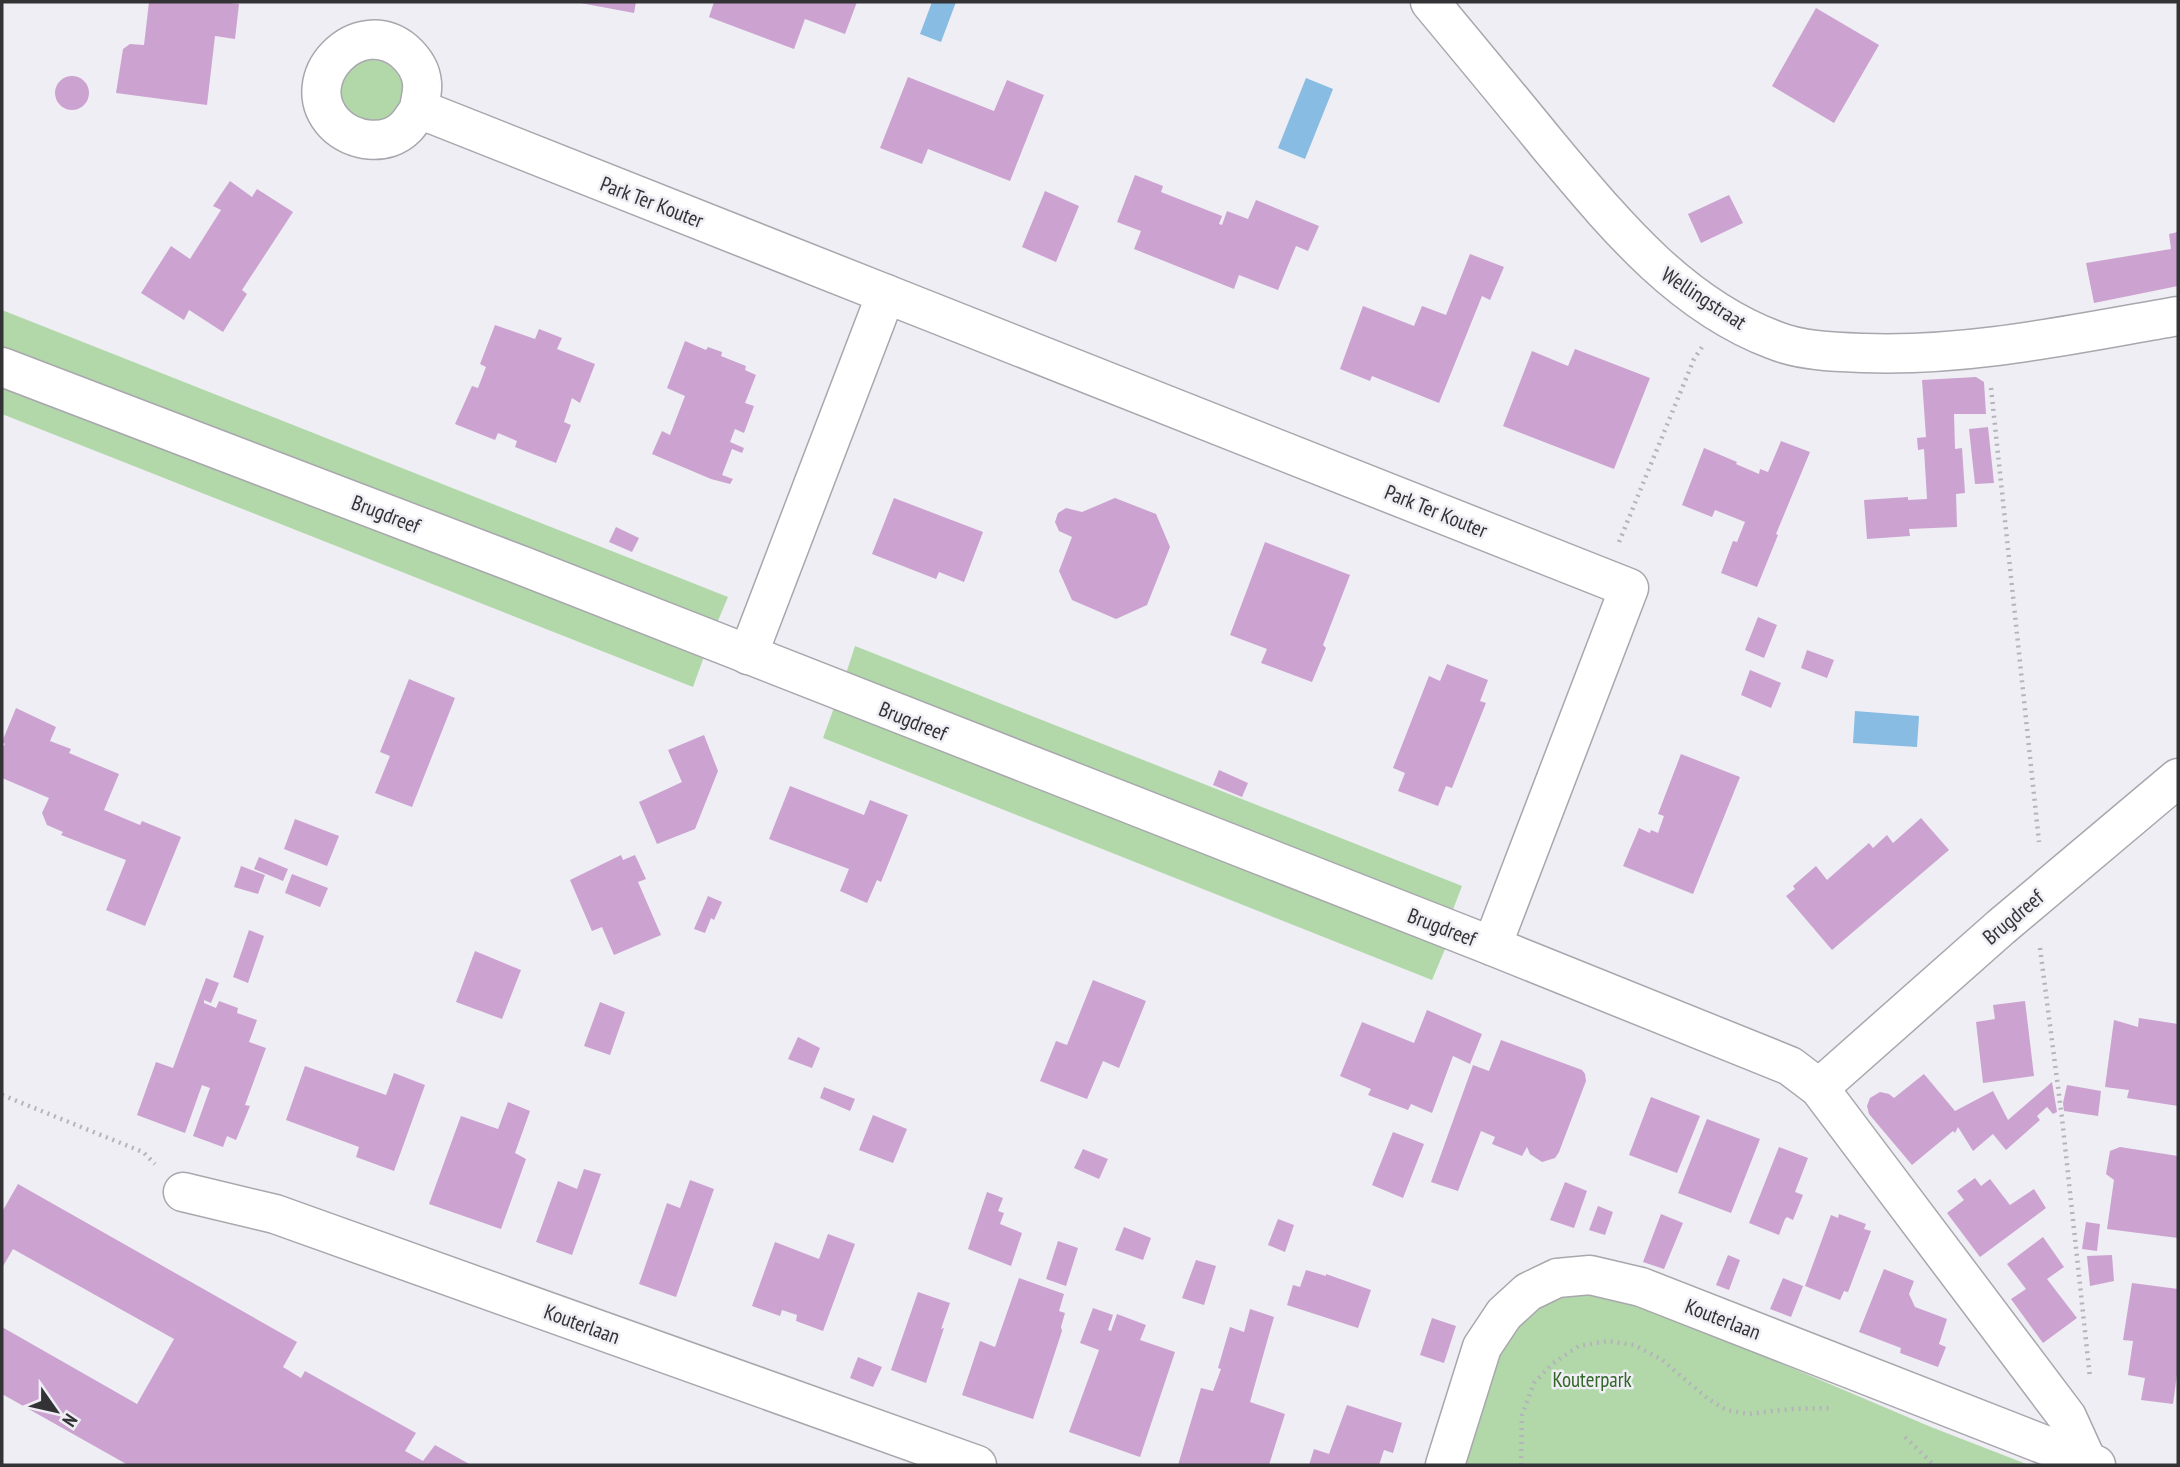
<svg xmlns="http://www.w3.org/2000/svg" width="2180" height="1467" font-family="'PT Sans Narrow',sans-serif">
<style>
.green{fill:#b2d8aa}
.water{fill:#88bce3}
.building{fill:#cca3d0}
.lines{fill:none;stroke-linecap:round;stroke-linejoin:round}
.street-casing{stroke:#a8a7ad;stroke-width:41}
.path{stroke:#b4b4b9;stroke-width:4.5;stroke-dasharray:2 5;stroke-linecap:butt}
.street{stroke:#fff;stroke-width:38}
.labels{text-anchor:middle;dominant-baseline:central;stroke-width:5;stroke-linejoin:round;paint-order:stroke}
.street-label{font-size:21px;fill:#333336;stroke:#eeeef4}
.park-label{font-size:21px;fill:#336628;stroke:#eeeef4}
</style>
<rect width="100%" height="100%" fill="#eeeef4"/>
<!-- green -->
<g class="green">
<circle cx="372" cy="91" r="31"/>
<path d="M2,310L728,597L714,630L2,350Z"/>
<path d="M2,376L706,651L693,687L2,414Z"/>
<path d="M855,646L1462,886L1449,920L843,683Z"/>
<path d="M836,702L1448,942L1432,980L823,738Z"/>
<path d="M1581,1291L1623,1296L1931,1427L2029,1465H1462C1478,1417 1497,1317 1549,1297C1559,1293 1571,1293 1581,1291Z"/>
</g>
<!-- water -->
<g class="water">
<path d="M932,2H956L941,42L920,34Z"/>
<path d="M1306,78L1333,89L1305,159L1278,148Z"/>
<path d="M1855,711L1919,716L1917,747L1853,743Z"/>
</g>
<!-- building -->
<g class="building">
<path d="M149,2H222L239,4L235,39L215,36L207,105L116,93L123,49L130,44L144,45Z"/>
<path d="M575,2H636L634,13Z"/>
<path d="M714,2H857L845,34L805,19L794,49L709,17Z"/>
<path d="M1816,8L1879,45L1834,123L1772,86Z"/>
<circle cx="72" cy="93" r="17"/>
<path d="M908,77L994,111L1007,80L1044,95L1010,181L928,149L922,164L880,148Z"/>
<path d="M1135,175L1163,186L1161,192L1222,216L1219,224L1222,225L1227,211L1248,219L1256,200L1319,226L1308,251L1296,246L1278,290L1239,275L1234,289L1134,249L1141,231L1117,222Z"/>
<path d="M230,181L252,197L257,189L293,212L242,290L247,294L223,332L189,310L184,320L141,293L171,246L190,259L221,210L213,206Z"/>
<path d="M1045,191L1079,206L1056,262L1022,247Z"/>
<path d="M1729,195L1743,223L1701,243L1688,214Z"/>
<path d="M2178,232V286L2094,303L2086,263L2171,249L2169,234Z"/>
<path d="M1470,254L1504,267L1490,300L1482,296L1439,403L1372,376L1370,381L1340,369L1363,306L1414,326L1422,306L1446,315Z"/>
<path d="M495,325L535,339L539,329L562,338L557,349L595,364L580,403L572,398L564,422L571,425L556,463L515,447L517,441L498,433L495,440L455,424L472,386L478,388L486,367L480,364Z"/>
<path d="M685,341L706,350L708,347L722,352L721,356L746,366L745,370L756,375L745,403L754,406L744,433L735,429L730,442L744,448L742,453L732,449L722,475L733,479L730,484L711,479L652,454L662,431L670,435L685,396L667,388Z"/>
<path d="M1575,349L1650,378L1614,469L1503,426L1532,351L1568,366Z"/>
<path d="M1976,377L1984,382L1986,414H1954L1955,449L1962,448L1965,493L1956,494L1957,527L1909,529L1910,536L1867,539L1864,500L1908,497V500L1927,499L1924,449L1918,450L1917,438L1926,437L1922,380Z"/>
<path d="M1988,427L1994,483L1975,484L1969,429Z"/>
<path d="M1781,441L1810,452L1776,534L1778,535L1757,587L1721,573L1733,541L1737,542L1745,522L1715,510L1712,517L1682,505L1704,448L1737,462L1736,464L1759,474L1760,469L1768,472Z"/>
<path d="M894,498L983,532L964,582L939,572L936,579L872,554Z"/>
<path d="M1115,498L1156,514L1170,547L1147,605L1116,619L1072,600L1059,571L1072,537L1059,531L1055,522L1058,513L1066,508L1082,512Z"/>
<path d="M616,527L639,538L632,552L609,542Z"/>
<path d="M1265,542L1350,575L1323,645L1326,648L1312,682L1261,663L1267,649L1230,635Z"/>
<path d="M1758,617L1777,625L1764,658L1745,650Z"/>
<path d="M1807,650L1834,660L1827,678L1801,668Z"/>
<path d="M1447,664L1488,680L1480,701L1486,703L1452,788L1446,786L1438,806L1398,791L1405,773L1393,768L1429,676L1440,681Z"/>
<path d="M1750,670L1781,683L1771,708L1741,695Z"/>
<path d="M409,679L455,698L412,807L375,793L390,756L380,752Z"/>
<path d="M16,708L56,727L50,741L71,749L69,753L119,774L104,810L140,825L142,821L181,837L145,926L106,910L126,860L61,835L63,832L47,825L42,813L49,798L2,778V748L5,744L2,742Z"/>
<path d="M704,735L718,771L695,829L657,844L639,802L682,782L668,750Z"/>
<path d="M1681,754L1740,777L1693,894L1623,866L1639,828L1650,833L1651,830L1658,833L1664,816L1658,814Z"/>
<path d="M1219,770L1248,783L1242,797L1213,785Z"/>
<path d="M790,786L864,815L870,800L908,815L881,882L877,880L867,903L840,891L849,869L769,839Z"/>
<path d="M1921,818L1949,850L1832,950L1786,896L1795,889L1793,886L1816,866L1827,880L1869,843L1873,848L1887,835L1893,843Z"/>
<path d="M295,819L339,836L327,866L284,849Z"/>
<path d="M621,855L623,860L635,855L646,879L638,882L661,935L614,955L602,927L592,931L570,880Z"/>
<path d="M259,857L288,869L283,881L254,869Z"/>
<path d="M241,866L265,875L258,894L234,887Z"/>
<path d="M292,874L328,888L320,907L285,893Z"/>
<path d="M708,896L722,902L714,920L711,918L705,933L694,929Z"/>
<path d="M249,930L264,936L248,983L233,977Z"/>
<path d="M475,951L521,970L502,1019L456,1002Z"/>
<path d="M206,978L219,983L211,1003L204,1000V1003L216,1008L219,1001L238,1008L237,1013L257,1020L249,1042L266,1048L245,1105L250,1106L236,1140L227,1136L223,1147L193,1136L210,1088L202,1085L185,1133L137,1115L156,1062L173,1068Z"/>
<path d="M1093,980L1146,1001L1119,1068L1103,1061L1087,1099L1040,1081L1056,1041L1067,1045Z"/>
<path d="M2025,1001L2034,1076L1983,1083L1976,1022L1995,1019L1993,1005Z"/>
<path d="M600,1002L625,1012L610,1055L584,1046Z"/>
<path d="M1427,1010L1482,1034L1470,1064L1453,1056L1432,1113L1411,1104L1408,1110L1368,1095L1371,1089L1340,1076L1362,1022L1414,1043Z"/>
<path d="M2139,1018L2178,1024V1106L2127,1098L2129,1090L2105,1087L2114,1020L2138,1027Z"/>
<path d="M798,1037L820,1048L812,1068L788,1059Z"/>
<path d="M1501,1040L1582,1070L1585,1074L1586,1081L1559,1152L1555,1158L1542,1162L1530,1154L1527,1147L1522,1156L1492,1144L1495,1137L1481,1131L1458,1191L1431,1182L1473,1065L1489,1071Z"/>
<path d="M305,1066L386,1095L394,1073L425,1085L394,1171L356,1157L359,1147L286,1120Z"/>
<path d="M1924,1074L1955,1111L1993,1091L2008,1120L2052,1082L2057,1112L2053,1114L2047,1107L2037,1116L2040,1120L2006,1150L1993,1134L1973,1151L1958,1127L1955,1133L1953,1131L1912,1165L1869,1114L1867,1106L1870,1098L1880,1092L1889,1094L1894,1098Z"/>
<path d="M2067,1085L2101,1091L2098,1116L2064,1111L2063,1103Z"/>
<path d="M824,1087L855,1099L850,1111L820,1098Z"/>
<path d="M1651,1097L1700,1116L1677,1173L1629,1155Z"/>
<path d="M508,1102L530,1111L515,1153L526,1159L501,1229L429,1204L461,1116L498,1129Z"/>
<path d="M873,1115L907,1129L893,1163L859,1150Z"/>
<path d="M1707,1119L1760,1139L1731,1213L1678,1193Z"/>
<path d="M1393,1132L1424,1144L1403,1198L1372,1185Z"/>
<path d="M1779,1147L1808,1158L1795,1192L1803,1195L1793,1220L1787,1217L1785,1219L1779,1235L1749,1223Z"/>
<path d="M2120,1147L2178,1156V1238L2107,1229L2114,1180L2106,1174L2110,1151Z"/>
<path d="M1083,1149L1108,1159L1099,1179L1074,1168Z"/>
<path d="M584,1169L601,1174L572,1255L536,1242L558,1181L577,1189Z"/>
<path d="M1975,1178L1981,1186L1990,1179L2010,1205L2034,1189L2046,1208L1980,1257L1947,1213L1964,1200L1957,1191Z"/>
<path d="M690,1180L714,1189L676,1297L639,1284L667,1203L680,1208Z"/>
<path d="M1565,1182L1587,1191L1574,1228L1550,1220Z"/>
<path d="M18,1184L297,1342L283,1367L301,1378L305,1371L416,1433L405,1451L423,1461L435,1445L471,1465H128L2,1394V1327L137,1404L174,1339L13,1249L2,1268V1212Z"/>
<path d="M987,1192L1003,1198L998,1211L1004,1213L1000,1224L1022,1233L1011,1266L968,1249Z"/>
<path d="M1598,1206L1613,1212L1605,1235L1589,1230Z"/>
<path d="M1661,1214L1683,1223L1664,1269L1643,1262Z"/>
<path d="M1839,1214L1866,1224L1864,1229L1871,1231L1848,1292L1844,1291L1840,1300L1805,1286L1831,1215L1838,1218Z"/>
<path d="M1278,1219L1294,1225L1285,1252L1268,1245Z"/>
<path d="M2086,1222L2100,1224L2097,1251L2082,1249Z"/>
<path d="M1124,1227L1151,1238L1143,1260L1115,1250Z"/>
<path d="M828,1234L855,1244L823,1331L796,1321L797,1315L782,1310L780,1316L752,1306L775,1242L819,1259Z"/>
<path d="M2043,1237L2064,1267L2047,1279L2077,1318L2043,1343L2011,1299L2026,1289L2007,1264Z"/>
<path d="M1058,1241L1078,1248L1066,1286L1046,1279Z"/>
<path d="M1728,1255L1740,1260L1729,1290L1716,1285Z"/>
<path d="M2112,1255L2114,1281L2090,1286L2087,1256Z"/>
<path d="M1196,1260L1216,1266L1204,1305L1182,1298Z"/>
<path d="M1884,1269L1914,1281L1909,1294L1915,1307L1947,1319L1939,1344L1946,1347L1938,1367L1900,1353L1901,1348L1859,1332Z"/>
<path d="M1306,1270L1326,1276V1274L1371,1290L1358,1328L1287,1305L1293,1285L1300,1287Z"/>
<path d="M1019,1278L1064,1294L1059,1311L1065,1313L1061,1327L1062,1331L1033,1419L962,1395L980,1341L995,1347Z"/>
<path d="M1783,1278L1803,1286L1791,1317L1770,1309Z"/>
<path d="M2132,1283L2178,1289V1367L2173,1404L2141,1400L2145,1378L2128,1375L2133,1341L2123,1340Z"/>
<path d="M918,1292L950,1303L941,1329L944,1328L926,1383L891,1370Z"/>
<path d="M1093,1308L1113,1315L1108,1330L1111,1331L1117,1314L1146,1325L1140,1340L1175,1352L1140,1457L1069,1432L1099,1350L1080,1343Z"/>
<path d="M1250,1309L1274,1317L1250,1402L1285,1414L1269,1465H1178L1201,1388L1213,1391L1221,1369L1218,1368L1230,1327L1244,1332Z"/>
<path d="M1432,1318L1456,1326L1444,1363L1420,1355Z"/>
<path d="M858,1357L882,1367L873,1387L850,1378Z"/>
<path d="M1347,1405L1402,1423L1393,1453L1384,1450L1379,1465H1309L1314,1449L1329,1454Z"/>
</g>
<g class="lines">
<defs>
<g id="street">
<path d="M1430,2C1469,49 1509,97 1548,145C1612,221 1678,304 1774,340C1801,351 1834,352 1863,353C1970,357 2073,334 2178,316"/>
<path d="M419,109C415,115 411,122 406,127C387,147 352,142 334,123C294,79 358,13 404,51C413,59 421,70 422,83C423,91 420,101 419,109L886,294"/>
<path d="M2,367L523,566L1492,946L1790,1066L1819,1088L2067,1417L2087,1461"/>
<path d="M748,655L886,294L1629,588L1492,946"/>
<path d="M1819,1088L2001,927L2178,778"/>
<path d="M183,1192L275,1214L977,1465"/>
<path d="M1445,1465L1482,1347L1504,1314L1528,1292L1557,1278L1590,1275L1641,1287L2096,1465"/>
</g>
</defs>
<!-- street casing -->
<use href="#street" class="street-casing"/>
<!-- path -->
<g class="path">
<path d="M1991,388L2039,842"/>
<path d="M1619,542L1694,359L1702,347"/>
<path d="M2040,948L2062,1118L2090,1378"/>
<path d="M2,1095L143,1152L155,1164"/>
<path d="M1905,1437L1934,1465"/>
<path d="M1521,1465L1522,1415L1534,1383L1552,1364L1579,1346L1607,1341L1634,1345L1661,1359L1707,1398L1726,1410L1749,1414L1790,1409L1832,1408"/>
</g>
<!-- street -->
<use href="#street" class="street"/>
</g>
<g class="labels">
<!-- street labels -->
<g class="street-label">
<text transform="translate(652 202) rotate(21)">Park Ter Kouter</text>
<text transform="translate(1704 298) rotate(33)">Wellingstraat</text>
<text transform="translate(1436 511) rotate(22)">Park Ter Kouter</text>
<text transform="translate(386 514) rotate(21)">Brugdreef</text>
<text transform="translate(913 721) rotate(22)">Brugdreef</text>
<text transform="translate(2013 917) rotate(-40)">Brugdreef</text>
<text transform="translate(1442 927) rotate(21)">Brugdreef</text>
<text transform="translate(1723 1319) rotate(21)">Kouterlaan</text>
<text transform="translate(582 1324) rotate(20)">Kouterlaan</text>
</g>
<!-- park labels -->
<g class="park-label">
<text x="1592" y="1379">Kouterpark</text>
</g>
</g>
<!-- border -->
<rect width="2180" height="1467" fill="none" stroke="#333336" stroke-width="7"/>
<!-- north arrow -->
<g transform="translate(56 1411) rotate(124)" stroke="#eeeef4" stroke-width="5" paint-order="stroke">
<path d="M0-5L12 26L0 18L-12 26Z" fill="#333336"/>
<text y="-10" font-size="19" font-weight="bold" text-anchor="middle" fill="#333336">N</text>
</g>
</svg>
